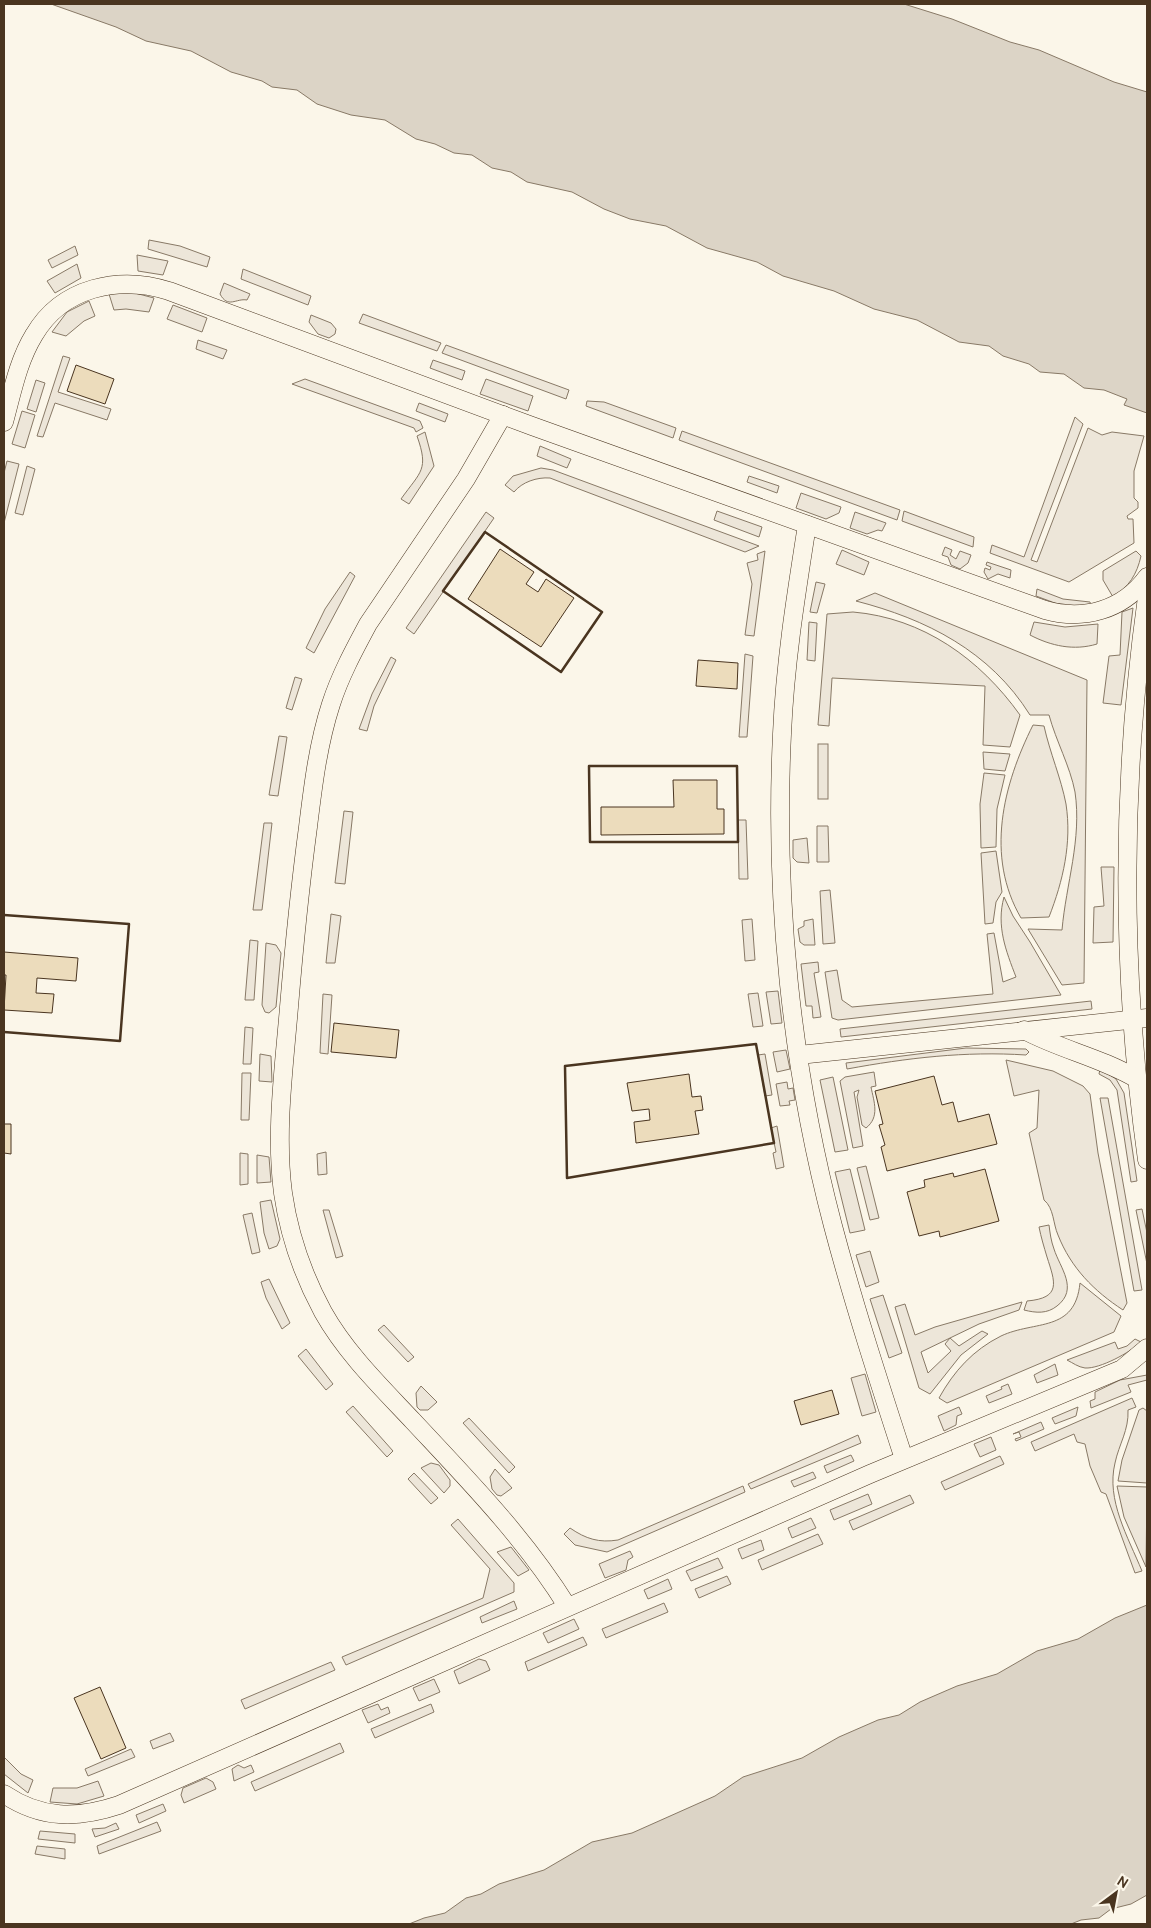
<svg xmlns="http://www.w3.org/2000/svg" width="1151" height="1928" font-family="Cabin,sans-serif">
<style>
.green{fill:#ede6d9;stroke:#887966}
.water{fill:#dcd4c6;stroke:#887966}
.building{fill:#ecdcbc;stroke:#4a3520}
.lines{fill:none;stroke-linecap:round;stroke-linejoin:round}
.street-casing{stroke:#4a3520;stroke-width:19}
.street{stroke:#fbf6e9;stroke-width:18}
.wall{stroke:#4a3520;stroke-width:2.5}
</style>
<rect width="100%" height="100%" fill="#fbf6e9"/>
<!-- green -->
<g class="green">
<path d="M149,240L180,246L210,257L207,267L148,249Z"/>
<path d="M75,246L78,255L52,268L48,260Z"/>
<path d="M137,255L168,261L163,275L138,271Z"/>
<path d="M77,264L81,278L55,293L47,281Z"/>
<path d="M243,269L311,296L308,305L241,279Z"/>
<path d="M224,283L250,294L247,300C236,298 228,309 220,294Z"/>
<path d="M131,292L154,298L149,312L126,309L114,310L109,294Z"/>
<path d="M89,301L95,316L84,321L66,336L52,332L67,312Z"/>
<path d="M173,305L207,318L202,332L167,319Z"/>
<path d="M363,314L441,343L437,351L359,323Z"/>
<path d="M311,315L331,323L336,329L335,334L329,338L318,334L309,322Z"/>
<path d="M198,340L227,350L223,359L196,349Z"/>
<path d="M446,345L569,390L566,399L442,353Z"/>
<path d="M63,356L70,358L58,392L111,409L107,420L55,403L43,437L37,436Z"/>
<path d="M433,360L465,371L462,380L430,368Z"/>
<path d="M305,379L420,421L423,428L416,432L414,428L292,384Z"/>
<path d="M486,379L533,396L528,411L480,394Z"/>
<path d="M36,380L45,383L36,412L27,409Z"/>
<path d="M587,401L604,402L676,428L673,438L586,406Z"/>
<path d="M419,403L448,414L445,422L416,411Z"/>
<path d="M22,411L35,415L25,448L12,444Z"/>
<path d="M1075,417L1083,424L1031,560L1037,562L1088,428L1102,435L1112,432L1144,436L1134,471V498L1138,502V508L1127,516L1128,519H1133L1134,543L1069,582L990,553L992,545L1024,557Z"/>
<path d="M682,431L900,510L897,520L679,440Z"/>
<path d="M425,432L434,466L409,504L401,499C421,471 429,470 417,436Z"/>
<path d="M540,446L571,459L567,468L537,456Z"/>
<path d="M7,461L19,464L4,523V473Z"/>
<path d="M27,466L35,469L23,515L15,513Z"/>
<path d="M541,468L553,470L759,546L745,552L550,478C537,477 522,482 514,492L505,485L513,476Z"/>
<path d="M749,476L779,486L777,493L747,482Z"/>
<path d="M801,493L841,507L839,513L826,519L796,508Z"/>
<path d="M717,511L762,527L759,537L714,520Z"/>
<path d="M904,511L974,537L973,547L902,521Z"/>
<path d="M486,512L494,518L414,634L406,628Z"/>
<path d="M855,512L886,523L882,531L878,530L867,534L850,528Z"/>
<path d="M945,547L952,550L950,555L956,559L960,551L971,555L968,563L960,569L951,565L948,557L942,555Z"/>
<path d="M842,550L869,562L864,575L836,564Z"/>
<path d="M765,551L754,636L745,635L752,584L747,563L758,560L757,554Z"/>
<path d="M1136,551L1141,556C1137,574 1129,587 1113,597L1103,580V571Z"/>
<path d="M987,562L1011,570L1010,578L998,574L988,579L984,572L985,568L990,570L991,567L986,565Z"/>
<path d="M350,572L355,576L314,653L306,648L325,609Z"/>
<path d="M816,582L825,584L817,613L810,612Z"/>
<path d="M1037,589L1063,599L1090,602L1092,608L1063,606L1036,596Z"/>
<path d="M875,593L1087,680L1084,983L1062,985L1028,929L1062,930C1066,884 1082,839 1075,792C1070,766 1056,741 1049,715H1030C990,651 926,619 856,601Z"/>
<path d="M1133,608L1121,705L1103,703L1109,656L1120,655L1122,612Z"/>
<path d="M853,612C923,618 980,659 1020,715L1010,747L983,745L985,686L832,678L829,726L818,725L827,614Z"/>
<path d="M809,622L817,623L815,661L807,660Z"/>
<path d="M1034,622L1065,627L1098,624L1097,644C1074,651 1051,646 1030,635Z"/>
<path d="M745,654L753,656L747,737H739Z"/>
<path d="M391,657L396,660L374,706L367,731L359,729L372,694Z"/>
<path d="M295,677L302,679L292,710L286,708Z"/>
<path d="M1033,725L1044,726C1050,753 1061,778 1066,804C1072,843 1063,881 1049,917L1021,918C985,856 1003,785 1033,725Z"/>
<path d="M279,736L287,737L278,796L269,795Z"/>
<rect x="818" y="744" width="10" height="55"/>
<path d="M983,752L1010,754L1005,771L984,769Z"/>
<path d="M984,773L1005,775L997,809L996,847L981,848L980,804Z"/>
<path d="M344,811L353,812L345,884L335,883Z"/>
<path d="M738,820H746L748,879H739Z"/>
<path d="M264,823H272L262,910H253Z"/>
<path d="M817,826H828L829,862H817Z"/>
<path d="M807,838L809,863L797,862L793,858V840Z"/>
<path d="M996,851L1002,892L996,902L993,923L985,924L981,853Z"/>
<path d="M1101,867H1114L1113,942L1093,943L1094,907L1104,906Z"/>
<path d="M830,890L835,943L823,944L820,891Z"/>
<path d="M1004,897L1013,916L1030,942L1061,995L838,1020L832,1018L825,972L837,970L842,1000L852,1007L993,994L987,934L994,933L1003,982L1016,977C1006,951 996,926 1004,897Z"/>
<path d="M331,914L341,916L335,963H326Z"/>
<path d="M752,919L755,960L745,961L742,920Z"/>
<path d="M813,919L815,945H804L800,942L798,929L804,926V921Z"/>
<path d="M250,940L258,941L254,1000H245Z"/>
<path d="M266,943L276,945L281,953L276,1007L269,1013L265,1012L262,1005Z"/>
<path d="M818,962L819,972L814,973L821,1017L813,1018L812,1006H806L801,964Z"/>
<path d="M778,991L782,1023L771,1024L766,992Z"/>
<path d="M758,993L763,1026L753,1027L748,994Z"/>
<path d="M323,994L332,995L328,1054L320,1053Z"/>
<path d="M1091,1001L1092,1009L841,1037L840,1029Z"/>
<path d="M245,1027L253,1028L251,1064H243Z"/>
<path d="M966,1048L1026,1049L1029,1052L1026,1055C965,1051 907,1058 847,1069L846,1063Z"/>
<path d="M786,1050L790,1069L777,1072L773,1052Z"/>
<path d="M260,1054L271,1056L272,1082L259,1081Z"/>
<path d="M765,1054L772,1095L765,1096L758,1055Z"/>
<path d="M1006,1060L1053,1071L1083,1086L1090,1094L1098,1153L1127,1303L1123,1310C1094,1291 1071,1268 1058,1235C1053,1224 1054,1208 1044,1200L1029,1133L1037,1128L1039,1090L1014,1096Z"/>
<path d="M1100,1069L1116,1079L1124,1093L1137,1181L1131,1182L1117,1090L1110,1080L1099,1074Z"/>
<path d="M874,1072L876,1086L871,1087C874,1102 880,1117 866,1128L862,1125L857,1097L859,1090L854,1092L863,1146L853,1148L840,1081L845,1077Z"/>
<path d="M242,1073H251L249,1120H241Z"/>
<path d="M833,1077L848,1150L835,1152L820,1080Z"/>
<path d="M787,1082L788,1089L793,1088L795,1100L789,1101L790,1105L780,1106L776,1084Z"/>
<path d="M1100,1098H1108L1142,1290L1134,1291Z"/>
<path d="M777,1126L784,1167L776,1169L773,1153L776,1152L771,1128Z"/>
<path d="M326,1152L327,1174L318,1175L317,1154Z"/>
<path d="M240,1153L248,1154V1184L240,1185Z"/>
<path d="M257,1155L269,1157L271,1182L257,1183Z"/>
<path d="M866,1166L879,1218L870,1220L857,1168Z"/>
<path d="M850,1169L865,1230L850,1233L835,1172Z"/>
<path d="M271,1200L280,1239L277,1246L269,1249L264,1233L260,1202Z"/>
<path d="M1142,1209L1147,1233V1264L1136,1210Z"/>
<path d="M323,1210H329L343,1256L336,1258Z"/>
<path d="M252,1213L260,1252L252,1254L243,1215Z"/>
<path d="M1049,1225C1050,1233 1051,1241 1054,1249C1060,1268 1079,1289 1057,1306C1047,1314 1036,1313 1024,1310L1027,1301C1062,1298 1055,1282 1047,1257C1044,1247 1041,1237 1039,1227Z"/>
<path d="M870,1251L879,1282L866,1287L856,1255Z"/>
<path d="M269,1279L290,1323L282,1329L266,1298L261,1282Z"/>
<path d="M1080,1283L1121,1316L1114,1332L947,1403L939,1398C954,1371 973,1350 1001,1336C1035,1320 1075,1333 1080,1283Z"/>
<path d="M883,1295L902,1353L889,1358L870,1299Z"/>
<path d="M1022,1302L1019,1310L979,1324L921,1352L928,1373L951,1351L945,1344L950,1338L959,1346L982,1331L988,1334L961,1355L930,1394L919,1388L895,1307L905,1304L915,1335L935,1327Z"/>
<path d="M384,1325L414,1357L408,1362L378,1330Z"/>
<path d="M1135,1339L1141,1342C1131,1352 1100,1369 1085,1368C1078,1367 1073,1363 1067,1360L1115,1342L1118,1349L1127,1346Z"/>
<path d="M306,1349L333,1384L326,1390L298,1356Z"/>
<path d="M1055,1364L1058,1375L1037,1383L1034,1375Z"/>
<path d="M865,1374L876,1412L862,1416L851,1378Z"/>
<path d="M1147,1375V1380L1128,1385L1131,1392L1091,1408L1090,1401L1095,1399V1392L1120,1380Z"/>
<path d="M1008,1384L1012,1394L989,1403L986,1396L1002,1389L1001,1387Z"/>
<path d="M421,1386L437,1402L428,1410H420L417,1407L416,1393Z"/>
<path d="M1132,1398L1136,1407L1128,1410C1129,1430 1119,1444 1115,1463C1106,1500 1128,1537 1142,1571L1135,1573L1106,1494L1101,1492L1090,1466L1085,1444L1077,1442L1074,1434L1035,1451L1031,1442Z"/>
<path d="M353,1406L393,1451L387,1457L346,1412Z"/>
<path d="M959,1407L962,1414L957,1416L956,1425L944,1431L938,1416Z"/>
<path d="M1078,1407L1076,1416L1055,1424L1052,1418Z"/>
<path d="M1143,1408L1147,1411V1483L1118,1481L1122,1460L1139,1410Z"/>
<path d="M469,1418L515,1467L509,1473L463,1423Z"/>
<path d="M1041,1422L1044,1429L1016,1441L1015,1439L1021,1437L1019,1432L1013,1434Z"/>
<path d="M858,1435L861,1443L751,1489L748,1484Z"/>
<path d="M991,1437L996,1450L980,1457L974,1444Z"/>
<path d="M851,1455L854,1461L827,1473L824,1466Z"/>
<path d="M1000,1456L1004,1464L945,1490L941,1482Z"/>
<path d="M431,1463L439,1465L450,1480V1486L444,1493L421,1468Z"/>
<path d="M495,1469L512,1488L501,1496L497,1495L492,1489L490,1477Z"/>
<path d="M813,1472L816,1478L794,1487L791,1481Z"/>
<path d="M414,1473L438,1498L431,1504L408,1479Z"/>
<path d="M743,1486L745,1492L607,1552L575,1545L564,1534L570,1528C586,1539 599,1543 618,1540Z"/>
<path d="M1117,1486L1147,1487L1146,1567L1124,1517Z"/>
<path d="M868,1494L872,1504L834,1520L830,1510Z"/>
<path d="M910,1495L914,1503L853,1530L849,1521Z"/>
<path d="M811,1518L816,1528L792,1538L788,1528Z"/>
<path d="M458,1519L514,1583V1592L346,1665L342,1657L483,1598L490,1569L451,1525Z"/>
<path d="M818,1534L823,1544L762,1570L758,1560Z"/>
<path d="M761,1540L764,1550L742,1559L738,1549Z"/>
<path d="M511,1547L529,1570L518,1576L497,1552Z"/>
<path d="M630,1551L633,1557L628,1560L626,1570L605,1578L599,1564Z"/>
<path d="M718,1558L723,1568L691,1581L686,1571Z"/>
<path d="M727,1576L731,1584L699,1598L695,1589Z"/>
<path d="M668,1579L672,1589L648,1599L644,1590Z"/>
<path d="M514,1601L517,1609L482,1623L480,1617Z"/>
<path d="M664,1603L668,1612L606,1638L602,1629Z"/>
<path d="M574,1619L579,1629L548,1643L543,1633Z"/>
<path d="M583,1637L587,1645L528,1671L525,1662Z"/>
<path d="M479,1659L486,1661L490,1670L459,1684L454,1671Z"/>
<path d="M331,1662L335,1670L245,1709L241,1700Z"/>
<path d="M434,1679L440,1692L419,1701L413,1688Z"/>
<path d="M378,1704L381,1710L388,1707L390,1713L368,1723L362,1710Z"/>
<path d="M431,1704L434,1712L375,1738L371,1729Z"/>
<path d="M170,1733L174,1741L153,1749L150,1741Z"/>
<path d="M340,1743L344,1752L255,1791L251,1782Z"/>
<path d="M131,1749L135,1757L88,1776L85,1769Z"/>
<path d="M4,1757L21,1774L33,1780L28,1793L4,1774Z"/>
<path d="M238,1765L244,1768L251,1765L254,1772L234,1781L232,1769Z"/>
<path d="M206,1778L213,1782L216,1789L184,1803L181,1795L183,1788Z"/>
<path d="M98,1781L104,1796L77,1804L50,1802L53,1788H77Z"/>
<path d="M163,1804L166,1811L139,1823L136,1815Z"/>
<path d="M157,1822L161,1831L99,1854L97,1846Z"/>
<path d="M116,1823L119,1829L95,1837L92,1829L105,1828Z"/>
<path d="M40,1831L75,1834V1843L38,1839Z"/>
<path d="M37,1846L65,1849V1859L35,1854Z"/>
</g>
<!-- water -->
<g class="water">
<path d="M51,4H904L952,19L1010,42L1039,50L1114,82L1147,92V413L1124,405L1127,399L1104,390L1084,388L1064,374L1040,372L1029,364L1003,356L989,346L959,342L917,320L874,309L834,291L783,276L757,262L707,248L666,226L630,219L604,209L572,192L527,182L511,172L492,168L472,155L454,153L435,144L416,139L385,120L351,115L317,104L297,90L272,87L262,81L231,72L191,51L146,41L116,27Z"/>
<path d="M1147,1605V1895L1131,1904L1111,1909L1099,1918L1081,1920L1071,1924H409L424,1918L445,1913L466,1898L481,1894L499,1884L544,1870L592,1842L632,1833L715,1796L743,1777L802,1758L839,1737L878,1720L899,1715L920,1702L957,1686L997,1674L1037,1651L1078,1639L1115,1618Z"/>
</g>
<!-- building -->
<g class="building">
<path d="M76,365L114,379L105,404L67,391Z"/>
<path d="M500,549L534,572L526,584L538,592L546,579L574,598L541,647L468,599Z"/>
<path d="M698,660L738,663L737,689L696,686Z"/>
<path d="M673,780H717V809H724V834L601,835V807H674Z"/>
<path d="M4,952L78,958L76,981L37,978L36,993L54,994L52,1013L4,1010L6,975H4Z"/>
<path d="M334,1023L399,1030L396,1058L331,1052Z"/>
<path d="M689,1074L692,1097L701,1096L703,1110L695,1111L699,1134L636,1143L634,1122L650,1120L649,1109L632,1111L627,1083Z"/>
<path d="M934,1076L942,1105L953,1102L958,1122L989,1114L997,1144L887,1171L881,1147L885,1145L879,1125L883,1124L875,1091Z"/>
<path d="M4,1124H11V1154L4,1153Z"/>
<path d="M985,1169L999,1221L940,1237L939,1231L919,1236L907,1192L925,1187L924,1180L953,1173L954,1177Z"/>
<path d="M832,1390L839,1414L801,1425L794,1401Z"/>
<path d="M100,1687L126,1748L101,1759L74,1698Z"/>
</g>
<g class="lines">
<defs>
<g id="street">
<path d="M503,415L466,479L368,624C354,650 340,676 331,704C318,744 313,786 308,827C300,887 294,947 289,1007C284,1068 275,1132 283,1193C289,1235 303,1275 323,1312C346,1353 381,1387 413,1421C468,1480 524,1537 567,1606"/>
<path d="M4,422C12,393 18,361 34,335C62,287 119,275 169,291L532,426L1045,610C1084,621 1123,610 1147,577"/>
<path d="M807,525C796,595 785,663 782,734C774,898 791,1067 833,1226C854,1305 879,1382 904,1459"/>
<path d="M1147,597C1121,783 1121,974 1147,1160"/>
<path d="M1024,1030C1061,1050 1100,1057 1137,1079"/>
<path d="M799,1055L1147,1018"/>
<path d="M4,1794C41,1819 77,1819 119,1805L870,1474L1122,1369L1147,1348"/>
</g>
</defs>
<!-- street casing -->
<use href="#street" class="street-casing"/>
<!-- street -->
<use href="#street" class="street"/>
<!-- wall -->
<g class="wall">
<path d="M485,532L602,612L561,672L443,591Z"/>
<path d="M589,766H737L738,842H590Z"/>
<path d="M4,915L129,924L120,1041L4,1032"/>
<path d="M756,1044L774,1143L567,1178L565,1066Z"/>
</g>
</g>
<!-- border -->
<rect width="1151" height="1928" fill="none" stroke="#4a3520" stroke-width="10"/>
<!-- north arrow -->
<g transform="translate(1116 1893) rotate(32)" stroke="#fbf6e9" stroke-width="4" paint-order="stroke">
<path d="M0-4L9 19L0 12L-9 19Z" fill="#4a3520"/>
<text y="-8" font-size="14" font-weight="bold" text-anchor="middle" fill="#4a3520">N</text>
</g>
</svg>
